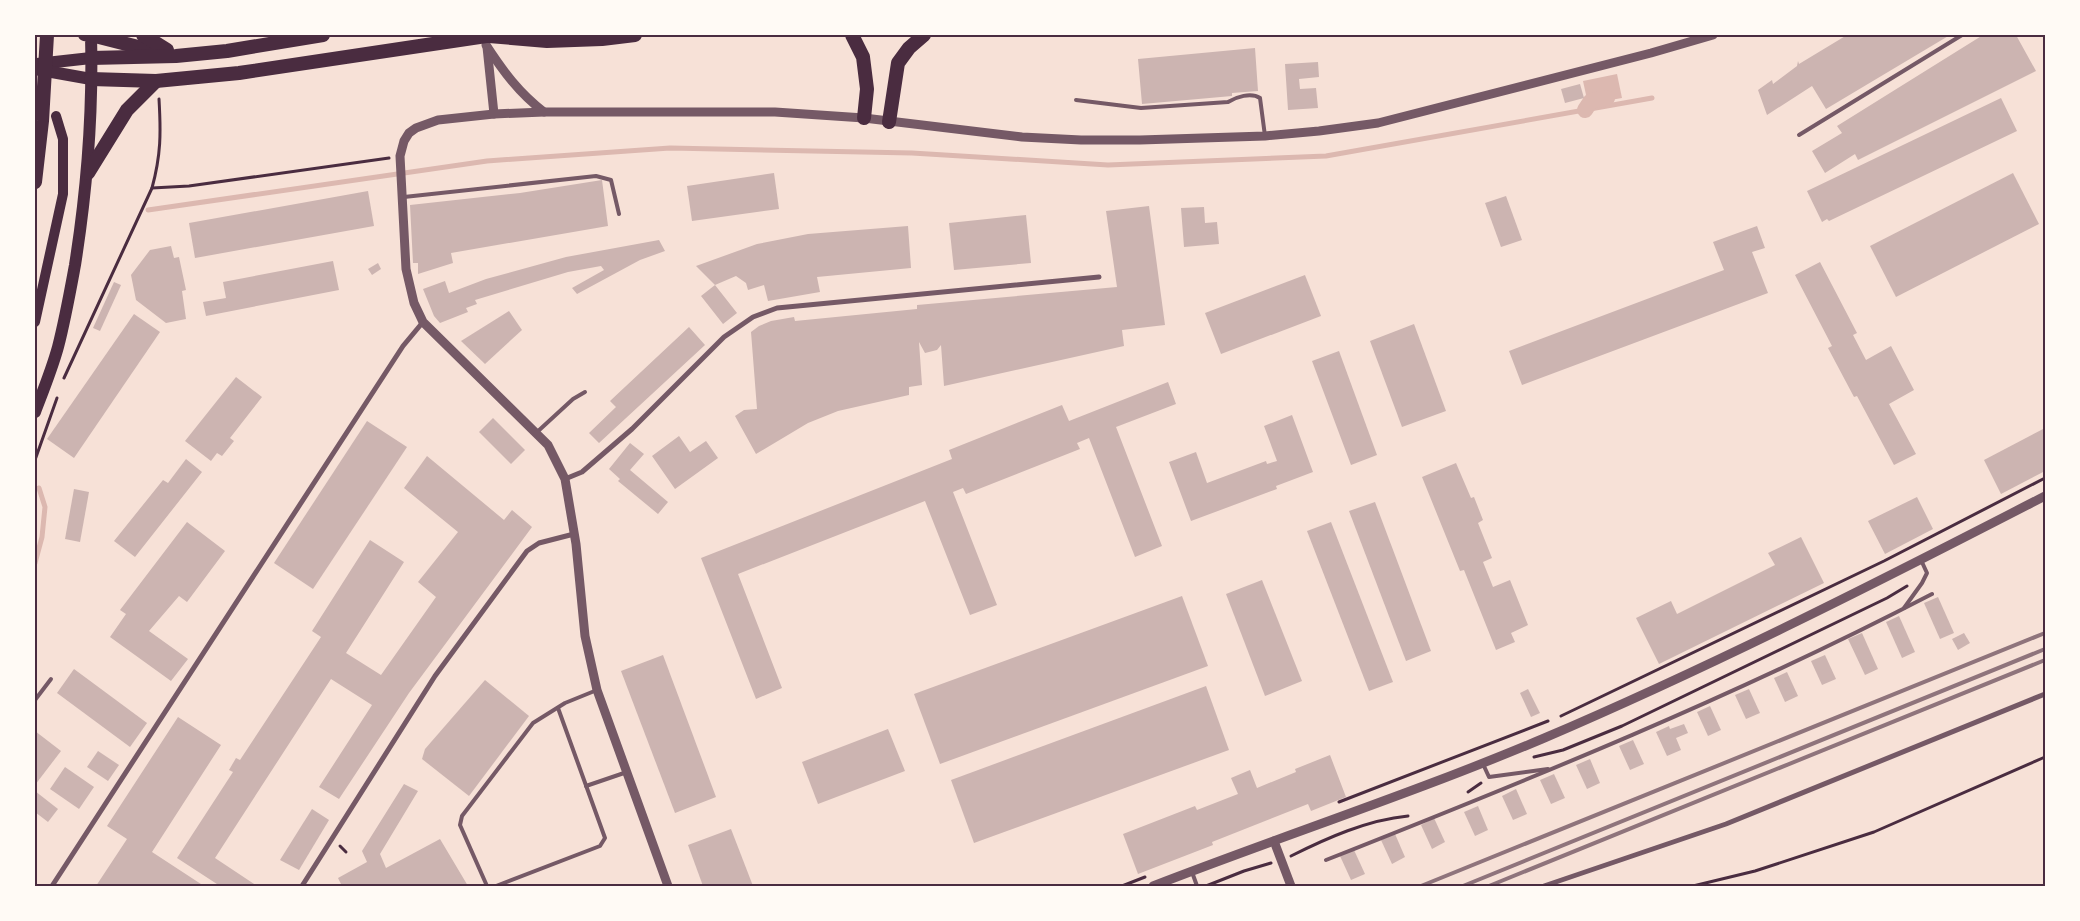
<svg xmlns="http://www.w3.org/2000/svg" width="2080" height="921" font-family="'Exo 2',sans-serif">
<style>
.water{fill:#dcb8b0}
.lines{fill:none;stroke-linecap:round;stroke-linejoin:round}
.stream{stroke:#dcb8b0;stroke-width:5}
.canal{stroke:#dcb8b0;stroke-width:16}
.building{fill:#ccb4b1}
.path{stroke:#4a2c40;stroke-width:3}
.service{stroke:#755966;stroke-width:4}
.minor{stroke:#755966;stroke-width:5}
.tertiary{stroke:#755966;stroke-width:9}
.secondary{stroke:#4a2c40;stroke-width:10}
.primary{stroke:#4a2c40;stroke-width:12}
.trunk{stroke:#4a2c40;stroke-width:14}
.rail{stroke:#8f747c;stroke-width:4}
.neatline{fill:none;stroke:#4a2c40;stroke-width:2}
</style>
<rect width="100%" height="100%" fill="#f7e1d7"/>
<!-- water -->
<path class="water" d="M1617,74L1622,98L1588,104L1583,81Z"/>
<g class="lines">
<!-- stream -->
<g class="stream">
<path d="M148,210L487,161L670,148L912,153L1108,165L1326,156L1652,98"/>
<path d="M35,563L42,537L45,507L39,488"/>
</g>
<!-- canal -->
<path class="canal" d="M1585,110L1591,101L1607,98"/>
</g>
<!-- building -->
<g class="building">
<path d="M1847,35H1950L1826,109L1812,86L1767,115L1758,90L1772,80L1773,84L1797,66L1798,61L1799,64Z"/>
<path d="M1983,35H2016L2036,71L1858,160L1855,154L1825,173L1812,151L1842,133L1837,126Z"/>
<path d="M1255,48L1258,91L1232,93V96L1142,104L1138,59Z"/>
<path d="M1318,62L1319,77L1299,79L1300,89L1316,88L1318,108L1288,110L1285,64Z"/>
<path d="M1580,84L1584,98L1565,103L1561,89Z"/>
<path d="M2001,98L2017,131L1829,221L1827,219L1822,222L1807,191Z"/>
<path d="M774,173L779,209L692,221L687,186Z"/>
<path d="M2013,173L2039,224L1896,297L1870,246Z"/>
<path d="M602,180L608,226L451,253L453,263L418,274V263H413L410,205L520,193Z"/>
<path d="M368,191L374,226L195,258L189,223Z"/>
<path d="M1506,196L1522,240L1501,247L1485,203Z"/>
<path d="M1149,206L1165,325L1122,330L1124,346L944,386L941,345L937,350L925,353L919,342L922,385L909,387V395L838,411L808,423L756,454L735,416L744,410L757,409L751,332L759,326L771,321L794,317L795,321L917,309V305L1117,287L1106,211Z"/>
<path d="M1204,207L1205,223L1217,222L1219,244L1184,247L1181,208Z"/>
<path d="M1026,215L1031,263L954,270L949,223Z"/>
<path d="M908,226L911,268L817,277L820,292L768,301L764,285L748,290L746,283L736,276L715,285L737,313L723,324L701,296L715,285L696,266L757,244L808,234Z"/>
<path d="M1757,226L1765,248L1752,252L1768,293L1522,385L1509,351L1724,270L1713,242Z"/>
<path d="M659,240L665,251L640,260L577,294L572,288L604,270L601,266L568,272L475,300L477,304L466,308L468,312L440,323L434,316L423,289L445,281L449,293L486,279L566,257Z"/>
<path d="M171,246L174,258L179,257L186,290L182,291L186,319L166,323L136,300L131,275L150,250Z"/>
<path d="M333,261L339,290L206,316L203,302L226,298L223,282Z"/>
<path d="M1820,262L1857,333L1853,335L1866,360L1891,346L1914,390L1889,404L1916,454L1894,465L1857,396L1854,397L1828,348L1832,346L1795,275Z"/>
<path d="M378,263L381,269L372,275L368,269Z"/>
<path d="M1305,275L1321,316L1221,354L1205,313Z"/>
<path d="M114,282L121,285L100,331L93,328Z"/>
<path d="M509,311L522,330L485,364L461,341Z"/>
<path d="M134,314L160,332L74,458L47,439Z"/>
<path d="M1414,324L1446,411L1402,427L1370,341Z"/>
<path d="M689,327L705,345L599,443L589,433L616,407L610,401Z"/>
<path d="M1339,351L1377,455L1351,465L1312,361Z"/>
<path d="M236,377L262,397L230,438L234,441L222,456L217,453L211,461L185,441Z"/>
<path d="M1168,382L1176,404L1116,427L1162,546L1135,557L1089,438L1077,443L1080,449L966,494L963,488L953,492L997,605L970,615L925,501L738,574L782,688L756,699L701,558L952,459L949,450L1062,405L1069,421Z"/>
<path d="M1292,415L1313,472L1276,486L1277,489L1191,521L1169,462L1196,452L1207,483L1266,461L1267,464L1277,461L1264,426Z"/>
<path d="M493,418L525,450L511,464L479,432Z"/>
<path d="M367,421L407,447L313,589L274,563Z"/>
<path d="M2045,428V471L2001,494L1984,460Z"/>
<path d="M679,436L690,452L706,441L718,458L675,489L652,456Z"/>
<path d="M630,443L644,454L630,470L668,502L658,514L618,481L620,479L609,469Z"/>
<path d="M427,456L504,520L512,510L532,527L409,693L339,799L319,787L372,705L331,679L215,858L257,886H220L177,858L233,772L229,770L236,758L240,760L321,637L312,631L370,540L404,562L346,653L381,675L436,597L418,582L458,532L404,488Z"/>
<path d="M186,459L202,472L135,557L114,541L163,480L168,483Z"/>
<path d="M1456,463L1471,498L1474,497L1483,520L1478,523L1492,558L1483,562L1493,587L1510,580L1528,625L1511,633L1515,642L1496,650L1464,570L1460,571L1422,477Z"/>
<path d="M74,489L89,492L80,542L65,539Z"/>
<path d="M1917,497L1933,529L1885,554L1868,521Z"/>
<path d="M1375,502L1431,651L1406,661L1349,511Z"/>
<path d="M187,522L225,551L187,602L179,596L149,631L188,659L171,681L110,637L126,614L120,610Z"/>
<path d="M1331,522L1393,682L1369,691L1307,531Z"/>
<path d="M1801,537L1824,583L1659,664L1636,618L1671,601L1677,614L1775,565L1768,553Z"/>
<path d="M1262,580L1302,681L1265,696L1226,594Z"/>
<path d="M1182,596L1208,666L940,764L914,694Z"/>
<path d="M1938,597L1954,633L1940,639L1924,603Z"/>
<path d="M1899,616L1915,652L1902,658L1886,622Z"/>
<path d="M1862,633L1878,669L1865,675L1848,639Z"/>
<path d="M1964,633L1970,643L1958,650L1952,639Z"/>
<path d="M663,655L716,797L675,813L621,671Z"/>
<path d="M1825,655L1836,679L1822,685L1811,661Z"/>
<path d="M74,669L147,723L130,747L57,693Z"/>
<path d="M1787,672L1798,696L1785,702L1774,678Z"/>
<path d="M485,680L529,716L469,796L422,759L425,749Z"/>
<path d="M1206,686L1229,750L974,843L951,780Z"/>
<path d="M1528,689L1540,713L1531,717L1520,693Z"/>
<path d="M1749,689L1760,713L1746,719L1735,695Z"/>
<path d="M1710,706L1721,730L1708,736L1697,712Z"/>
<path d="M178,717L221,745L152,852L204,886H96L127,839L107,826Z"/>
<path d="M1684,724L1688,733L1676,738L1681,750L1667,756L1656,732L1669,726L1670,729Z"/>
<path d="M888,729L905,771L818,804L802,762Z"/>
<path d="M35,731L61,751L35,785Z"/>
<path d="M1633,740L1644,764L1630,770L1619,746Z"/>
<path d="M98,751L119,765L108,781L87,767Z"/>
<path d="M1330,755L1346,797L1311,811L1308,804L1212,842L1213,845L1138,874L1123,834L1195,806L1197,810L1238,794L1231,778L1250,770L1257,788L1296,772L1295,769Z"/>
<path d="M1590,759L1600,783L1587,789L1576,765Z"/>
<path d="M65,767L94,787L79,809L50,789Z"/>
<path d="M1554,774L1565,798L1551,804L1540,780Z"/>
<path d="M404,784L418,791L380,854L386,868L440,839L468,886H342L338,878L367,862L362,851Z"/>
<path d="M1516,789L1527,814L1513,820L1502,796Z"/>
<path d="M35,791L58,809L48,822L35,812Z"/>
<path d="M1478,806L1488,830L1475,836L1464,812Z"/>
<path d="M312,809L329,820L299,870L280,860Z"/>
<path d="M1434,818L1445,842L1432,849L1421,825Z"/>
<path d="M731,829L753,886H703L688,845Z"/>
<path d="M1395,834L1405,857L1392,864L1381,840Z"/>
<path d="M1354,850L1365,874L1351,880L1340,856Z"/>
</g>
<g class="lines">
<!-- path -->
<g class="path">
<path d="M152,188L189,186L389,158"/>
<path d="M64,378L152,188C161,155 161,133 159,99"/>
<path d="M35,460L57,398"/>
<path d="M1561,716L1884,561L2045,478"/>
<path d="M1534,757L1563,750L1622,726L1887,598L1907,586"/>
<path d="M1468,792L1481,783"/>
<path d="M1339,802L1548,721"/>
<path d="M340,846L346,852"/>
<path d="M1291,856C1327,838 1367,820 1408,816"/>
<path d="M1122,886L1145,877"/>
<path d="M1206,886L1244,871L1271,863"/>
<path d="M1693,886L1755,871L1874,832L2045,757"/>
</g>
<!-- service -->
<g class="service">
<path d="M1076,100L1141,108L1228,102C1236,97 1251,92 1260,98L1265,136"/>
<path d="M1799,135L1962,35"/>
<path d="M404,197L596,176L611,180L619,214"/>
<path d="M536,433L573,399L585,392"/>
<path d="M1904,608L1922,583L1927,573L1921,560"/>
<path d="M35,700L51,679"/>
<path d="M1483,764L1489,777L1548,769"/>
<path d="M586,786L627,772"/>
<path d="M1326,860C1531,779 1736,696 1932,594"/>
<path d="M1192,872L1197,886"/>
<path d="M487,886L460,825L462,816L533,723L565,703L597,690"/>
<path d="M496,886L600,846L605,838L558,708"/>
</g>
<!-- minor -->
<g class="minor">
<path d="M565,479L582,472L632,429L724,337L753,317L777,308L1099,277"/>
<path d="M52,886L403,346L423,322"/>
<path d="M302,886L435,676L527,551L539,543L574,534"/>
<path d="M1544,886L1726,824L2045,694"/>
</g>
<!-- tertiary -->
<g class="tertiary">
<path d="M486,45C503,71 519,93 544,112"/>
<path d="M487,47L494,114"/>
<path d="M1274,841L1291,886"/>
<path d="M668,886L597,690L585,636L576,544L565,479L548,445L423,322L414,303L406,269L400,156L404,141L409,133L416,128L438,120L494,114L544,112H775L864,118L1022,137L1081,140H1140L1265,136L1319,131L1378,123L1651,53L1713,35"/>
<path d="M1153,886C1282,836 1414,793 1542,739C1713,666 1880,581 2045,496"/>
</g>
<!-- secondary -->
<path class="secondary" d="M35,322L63,194V139L56,116"/>
<!-- primary -->
<g class="primary">
<path d="M37,64L91,58"/>
<path d="M35,69L91,79"/>
<path d="M35,412C43,391 52,369 58,347C65,320 70,292 75,265C87,189 93,113 91,36L84,35"/>
</g>
<!-- trunk -->
<g class="trunk">
<path d="M91,35L158,52"/>
<path d="M143,35L167,50"/>
<path d="M852,35L863,57L867,89L864,118"/>
<path d="M489,36L547,41L602,39L635,35"/>
<path d="M91,58L176,56L227,51L323,35"/>
<path d="M91,79L156,81L239,73L493,35"/>
<path d="M889,122L898,63L909,48L924,35"/>
<path d="M88,173L127,110L156,81"/>
<path d="M35,182L42,121L47,35"/>
</g>
<!-- rail -->
<g class="rail">
<path d="M1421,886L2045,633"/>
<path d="M1463,886L2045,649"/>
<path d="M1489,886L2045,660"/>
</g>
</g>
<!-- border -->
<rect width="2080" height="921" fill="none" stroke="#fffaf5" stroke-width="72"/>
<rect x="36" y="36" width="2008" height="849" class="neatline"/>
</svg>
